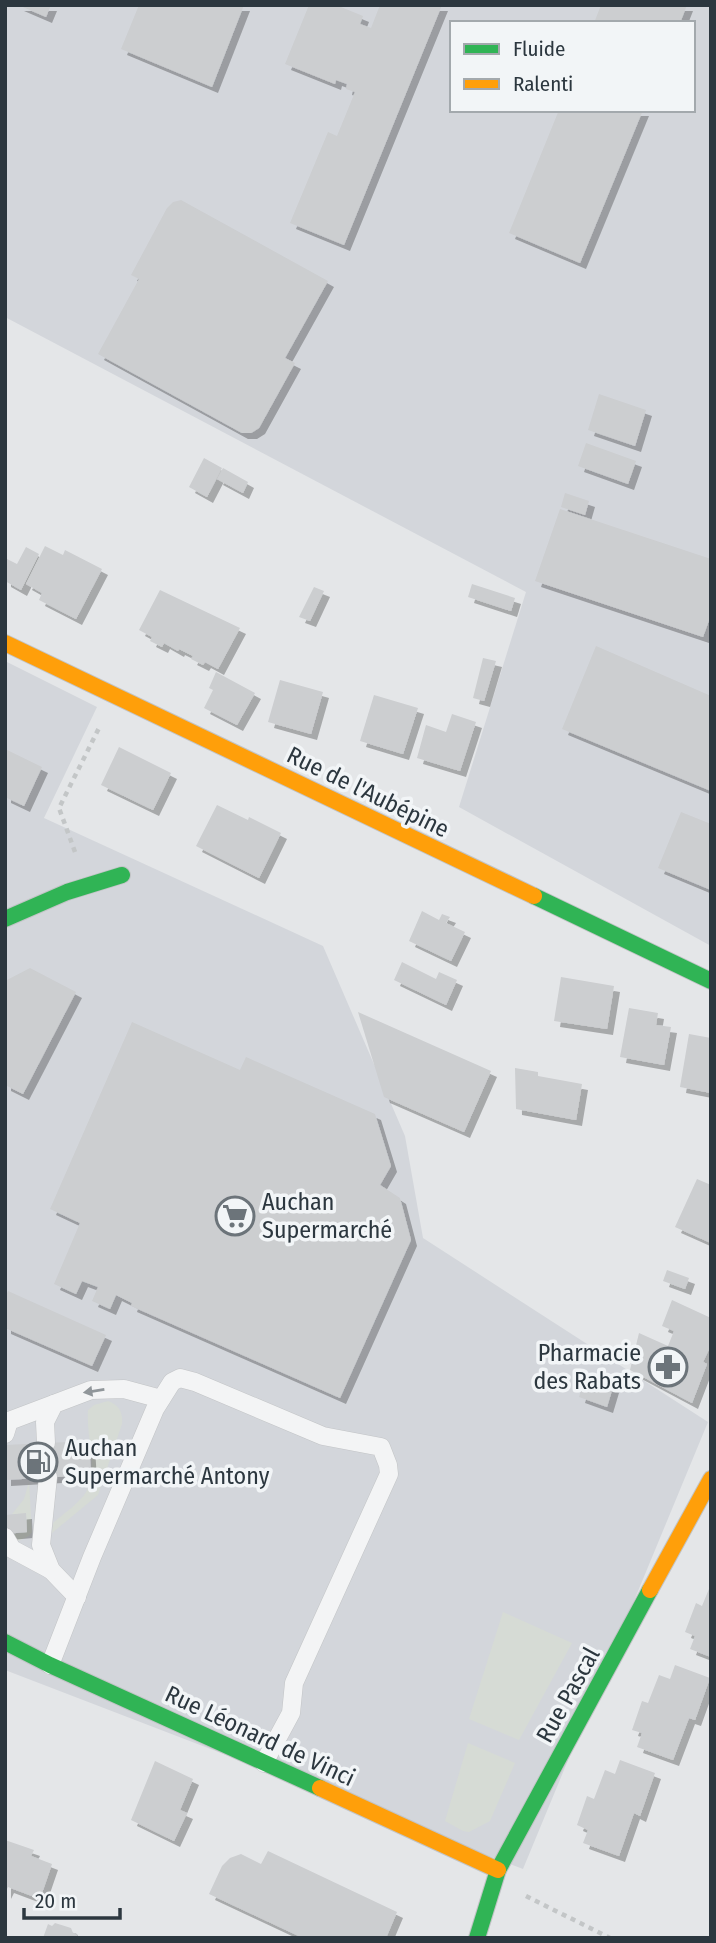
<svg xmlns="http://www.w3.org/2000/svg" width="716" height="1943" font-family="'Fira Sans Condensed',sans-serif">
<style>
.built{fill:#d3d6db;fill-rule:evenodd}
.green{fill:#d6dbd5}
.building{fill:#ccced0;filter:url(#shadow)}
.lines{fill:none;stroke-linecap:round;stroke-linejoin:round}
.lane-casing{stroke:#c2c4c6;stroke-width:19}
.fast-casing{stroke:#c2c4c6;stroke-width:18}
.slow-casing{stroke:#c2c4c6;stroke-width:18}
.path{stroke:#c3c6c7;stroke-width:4.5;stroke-dasharray:5 5;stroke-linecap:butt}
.lane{stroke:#f3f4f5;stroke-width:18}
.fast{stroke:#30b455;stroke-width:16}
.slow{stroke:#ff9f0a;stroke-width:16}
.oneway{fill:#90969a}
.labels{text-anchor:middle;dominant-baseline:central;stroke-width:7;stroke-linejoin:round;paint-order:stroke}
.street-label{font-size:24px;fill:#2c373f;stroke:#f2f5f7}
.poi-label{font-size:24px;fill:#2c373f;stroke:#f2f5f7;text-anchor:start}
</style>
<defs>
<filter id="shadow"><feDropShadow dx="6" dy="6" stdDeviation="0" flood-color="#0004"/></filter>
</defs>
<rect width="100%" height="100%" fill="#e4e6e8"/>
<!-- built -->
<g class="built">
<path d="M5,5H711V946L459,807L526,592L5,317ZM452,23H693V110H452Z"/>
<path d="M5,661L97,707L44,818L323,946L405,1136L423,1238L708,1422L523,1869L5,1670Z"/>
</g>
<!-- green -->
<g class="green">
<path d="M108,1401C119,1405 123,1412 122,1424L98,1495L52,1533L53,1523C63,1514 84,1500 88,1488C97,1464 86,1435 88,1410L94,1405Z"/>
<path d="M29,1482L32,1532L29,1536L16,1542L12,1534L27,1532L26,1514H12L24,1499Z"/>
<path d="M503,1612L572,1643L519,1740L469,1719Z"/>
<path d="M468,1743L515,1763L490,1821L469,1832L463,1831L445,1821Z"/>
</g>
<!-- building -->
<g class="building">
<path d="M18,5H51L46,17Z"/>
<path d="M139,5H244L212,87L121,49Z"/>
<path d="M309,5H336L363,16L360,24L371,28L380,5H442L344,245L290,223L328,132L337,136L355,92L346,89L347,84L336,80L335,84L285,64Z"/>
<path d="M601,5H687L680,23H594Z"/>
<path d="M559,110H643L580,263L509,233Z"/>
<path d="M181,200L328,281L285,358L295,363L259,428L251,433H242L98,354L139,279L131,275L167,208L173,202Z"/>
<path d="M599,394L646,410L635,446L588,430Z"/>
<path d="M586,443L636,461L628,484L578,466Z"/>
<path d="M204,458L222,468L207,497L189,487Z"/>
<path d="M223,468L248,482L243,493L217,479Z"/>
<path d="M565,493L589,501L585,515L561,507Z"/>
<path d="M560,509L711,559V615L703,637L535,581Z"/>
<path d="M45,546L63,555L65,550L102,569L76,619L39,600L42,593L26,584Z"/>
<path d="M26,547L39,554L21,590L5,581V558L17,564Z"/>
<path d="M472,584L515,598L511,611L468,597Z"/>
<path d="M314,587L324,591L310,621L299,617Z"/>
<path d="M160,590L240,628L218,669L205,662L203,665L191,659L193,656L179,649L178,651L164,643L162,647L150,641L152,637L139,630Z"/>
<path d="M596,646L711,696V791L562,729Z"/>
<path d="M483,658L496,661L484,701L473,698Z"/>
<path d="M216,672L255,693L237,725L204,708L213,690L209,688Z"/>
<path d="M280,680L323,692L311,734L268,722Z"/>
<path d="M374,695L418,708L403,754L360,741Z"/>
<path d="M452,714L476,722L460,771L417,758L426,725L446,732Z"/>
<path d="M119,747L171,773L153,810L101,785Z"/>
<path d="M5,749L42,767L24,806L5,797Z"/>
<path d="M217,805L248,820L249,817L281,833L259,878L196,846Z"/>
<path d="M681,812L711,824V890L658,868Z"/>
<path d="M422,911L439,920L442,914L450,917L446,923L465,932L451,961L409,941Z"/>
<path d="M402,962L436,979L439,972L457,980L446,1005L394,980Z"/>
<path d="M30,968L76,992L23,1094L5,1085V981Z"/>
<path d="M561,977L614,986L607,1029L554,1021Z"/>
<path d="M629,1008L658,1013L656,1025L671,1027L664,1065L620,1057Z"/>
<path d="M358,1012L491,1071L464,1132L384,1097Z"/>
<path d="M132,1022L240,1070L246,1057L375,1114L391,1166L380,1185L400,1198L411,1240L340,1398L131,1306L132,1303L116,1295L110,1309L92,1301L98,1287L82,1281L76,1294L54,1284L80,1223L50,1209Z"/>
<path d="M689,1034L711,1038V1093L680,1087Z"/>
<path d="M515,1068L538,1072V1076L582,1084L576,1120L516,1109Z"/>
<path d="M697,1179L711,1185V1243L675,1227Z"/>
<path d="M667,1270L689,1278L685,1289L663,1281Z"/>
<path d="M8,1291L106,1335L92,1366L5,1328V1298Z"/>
<path d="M672,1300L711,1318V1345L703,1362L707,1364L692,1403L630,1370L639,1333L668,1346L674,1331L662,1326Z"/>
<path d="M585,1377L613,1387L607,1407L579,1397Z"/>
<path d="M89,1441L91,1475L5,1480V1445Z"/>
<path d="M26,1513L27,1532L5,1534V1515Z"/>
<path d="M711,1584V1657L690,1649L695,1636L685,1632L696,1603L702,1606Z"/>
<path d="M675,1665L710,1678L695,1720L689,1718L673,1760L637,1747L642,1733L632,1730L642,1701L648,1703L659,1675L670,1679Z"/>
<path d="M620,1760L655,1773L640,1816L634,1813L619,1856L583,1843L588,1830L577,1825L587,1796L594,1799L605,1770L615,1774Z"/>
<path d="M155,1761L193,1779L180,1810L187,1813L174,1841L131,1820Z"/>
<path d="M5,1840L34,1850L31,1856L52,1864L40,1899L8,1887L5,1893Z"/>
<path d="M268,1851L397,1912L386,1938H303L209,1894L222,1866L230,1858L241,1854L261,1864Z"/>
<path d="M55,1923L71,1928L73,1933L77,1935L76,1938H43L48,1924L52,1926Z"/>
</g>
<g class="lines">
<defs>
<g id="lane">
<path d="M5,1434L9,1421L54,1404"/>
<path d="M46,1443L45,1422L54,1404L91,1390L124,1389L161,1399"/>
<path d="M48,1477L41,1545L51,1570L77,1597"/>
<path d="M5,1537L12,1549L51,1570"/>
<path d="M50,1665L92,1557L155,1409L172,1382L180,1378L195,1382L323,1436L381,1447L388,1465L389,1474L294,1683L291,1713L264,1763"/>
</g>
<g id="fast">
<path d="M534,896L711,981"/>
<path d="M5,919L67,892L122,875"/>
<path d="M5,1642L50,1665L320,1788"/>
<path d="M477,1938L498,1870L650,1590"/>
</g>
<g id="slow">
<path d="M5,643L534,896"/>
<path d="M650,1590L711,1479"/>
<path d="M320,1788L498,1870"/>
</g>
</defs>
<!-- lane casing -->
<use href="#lane" class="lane-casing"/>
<!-- fast casing -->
<use href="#fast" class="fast-casing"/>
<!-- slow casing -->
<use href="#slow" class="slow-casing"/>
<!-- path -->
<g class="path">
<path d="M75,852L59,808L100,726"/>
<path d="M526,1896L610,1938"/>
</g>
<!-- lane -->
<use href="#lane" class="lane"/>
<!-- fast -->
<use href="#fast" class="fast"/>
<!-- slow -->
<use href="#slow" class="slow"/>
</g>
<!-- one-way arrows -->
<defs><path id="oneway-solid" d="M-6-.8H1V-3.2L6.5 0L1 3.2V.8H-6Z" transform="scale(1.75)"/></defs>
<use class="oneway" href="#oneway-solid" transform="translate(94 1391) rotate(171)"/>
<!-- icons -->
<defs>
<symbol id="supermarket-ring" viewBox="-11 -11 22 22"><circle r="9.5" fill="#f2f5f7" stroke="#6c747a" stroke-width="1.5"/><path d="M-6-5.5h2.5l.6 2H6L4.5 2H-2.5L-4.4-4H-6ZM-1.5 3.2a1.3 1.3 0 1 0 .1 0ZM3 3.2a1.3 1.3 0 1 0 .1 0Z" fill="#6c747a"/></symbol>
<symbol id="pharmacy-ring" viewBox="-11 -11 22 22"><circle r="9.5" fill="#f2f5f7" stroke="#6c747a" stroke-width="1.5"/><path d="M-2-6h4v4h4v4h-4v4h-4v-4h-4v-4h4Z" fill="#6c747a"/></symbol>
<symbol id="fuel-ring" viewBox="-11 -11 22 22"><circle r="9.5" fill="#f2f5f7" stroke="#6c747a" stroke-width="1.5"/><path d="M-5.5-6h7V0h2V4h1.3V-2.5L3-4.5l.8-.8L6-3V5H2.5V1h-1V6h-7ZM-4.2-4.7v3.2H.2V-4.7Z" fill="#6c747a"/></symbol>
</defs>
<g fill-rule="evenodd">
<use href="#supermarket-ring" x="213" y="1194" width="44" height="44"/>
<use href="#pharmacy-ring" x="646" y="1345" width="44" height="44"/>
<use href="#fuel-ring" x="16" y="1440" width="44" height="44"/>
</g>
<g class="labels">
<!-- street labels -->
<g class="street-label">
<text transform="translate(368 792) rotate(26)">Rue de l'Aubépine</text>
<text transform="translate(568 1695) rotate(-61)">Rue Pascal</text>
<text transform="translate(260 1736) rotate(25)">Rue Léonard de Vinci</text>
</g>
<!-- poi labels -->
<g class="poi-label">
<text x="262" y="1202">Auchan<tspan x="262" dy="28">Supermarché</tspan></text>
<text x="641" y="1353" text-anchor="end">Pharmacie<tspan x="641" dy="28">des Rabats</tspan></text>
<text x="65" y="1448">Auchan<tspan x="65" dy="28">Supermarché Antony</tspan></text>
</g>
</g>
<!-- border -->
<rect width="716" height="1943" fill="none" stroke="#2c373f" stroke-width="14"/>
<!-- legend -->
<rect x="450" y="21" width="245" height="91" fill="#f2f5f7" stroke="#a3a9ad" stroke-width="2"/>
<rect x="464" y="44" width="35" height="10" fill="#30b455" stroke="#a3a9ad" stroke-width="2"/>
<text x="513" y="56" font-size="21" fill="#2c373f">Fluide</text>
<rect x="464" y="79" width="35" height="10" fill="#ff9f0a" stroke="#a3a9ad" stroke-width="2"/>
<text x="513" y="91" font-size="21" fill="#2c373f">Ralenti</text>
<!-- scale -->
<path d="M24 1908v10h96v-10" fill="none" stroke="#2c373f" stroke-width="3.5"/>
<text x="35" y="1908" font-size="21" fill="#2c373f" stroke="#f2f5f7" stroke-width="5" paint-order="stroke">20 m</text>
</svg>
